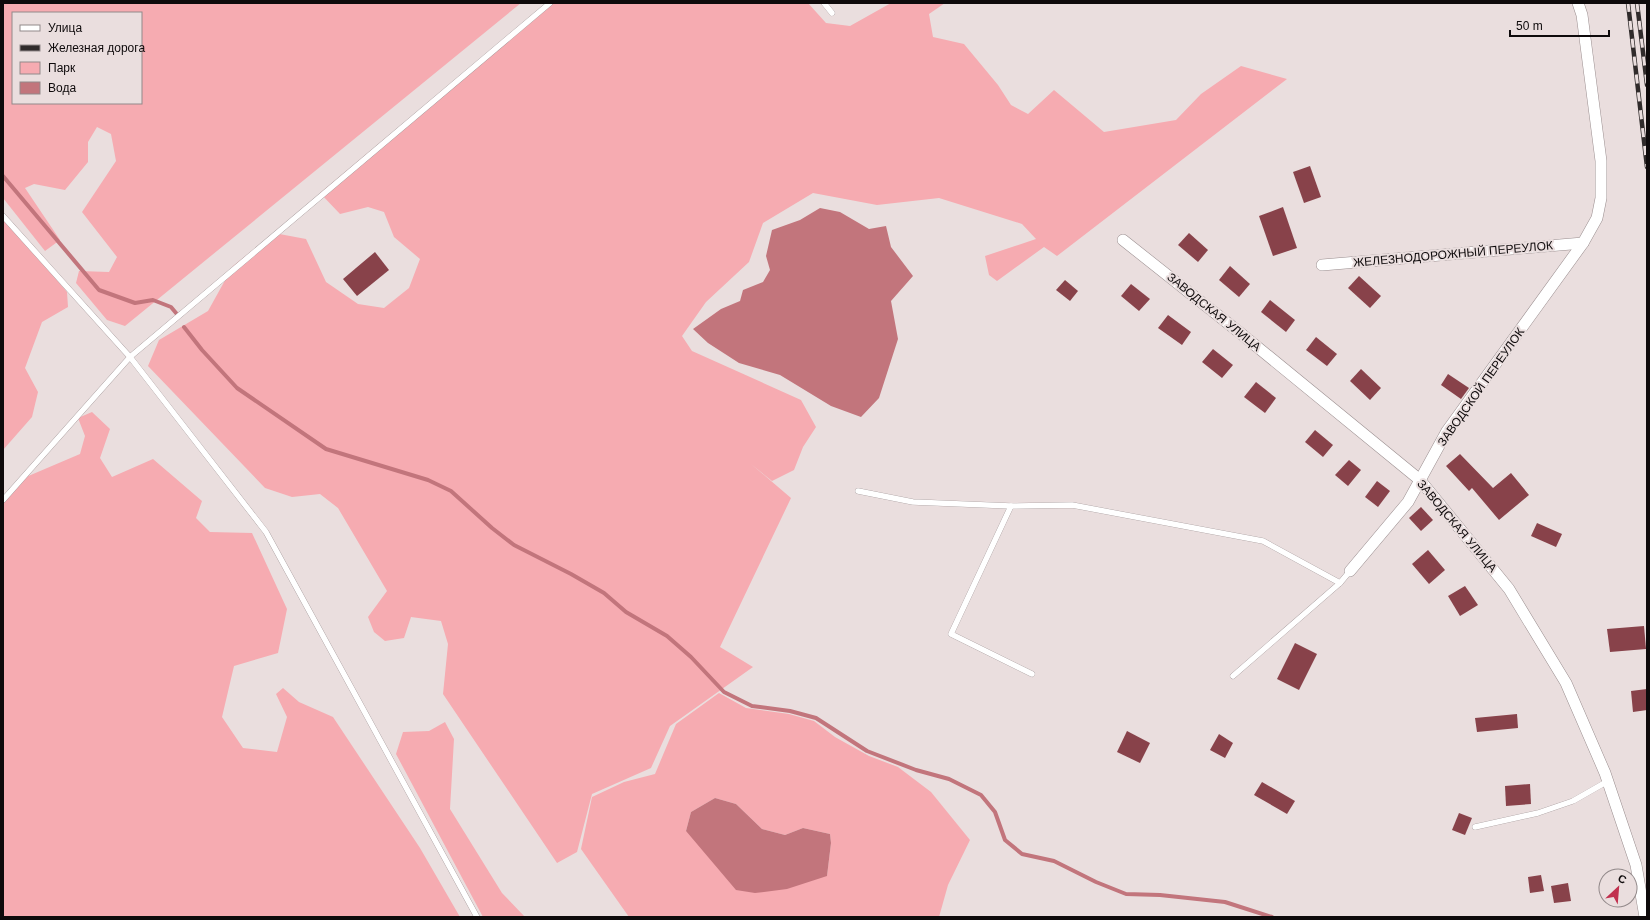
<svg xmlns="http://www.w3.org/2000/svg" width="1650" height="920" font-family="Arial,sans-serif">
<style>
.green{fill:#f6abb1;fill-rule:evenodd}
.water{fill:#c2757c}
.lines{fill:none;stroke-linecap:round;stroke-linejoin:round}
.stream{stroke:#c2757c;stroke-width:4}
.building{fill:#88424a}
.lane-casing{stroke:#9a8e8f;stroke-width:6}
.street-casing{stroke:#9a8e8f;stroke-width:12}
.lane{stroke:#fff;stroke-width:5.5}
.street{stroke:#fff;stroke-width:11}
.rail-casing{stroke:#302b2b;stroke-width:4.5}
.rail{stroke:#eadede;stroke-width:3;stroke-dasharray:9;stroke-linecap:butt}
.labels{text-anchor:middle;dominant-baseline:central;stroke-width:4;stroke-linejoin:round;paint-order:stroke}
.street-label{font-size:12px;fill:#0e0a0b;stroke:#eadede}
</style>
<rect width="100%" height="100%" fill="#eadede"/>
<!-- green -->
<g class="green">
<path d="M3,3H521L125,326L107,320L76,283L79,271L109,272L117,257L82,212L116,161L111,134L97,127L88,142V162L65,190L34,184L25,188L60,240L45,251L3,198ZM13,13H141V103H13Z"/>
<path d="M547,3H808L826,23L850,26L891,3H945L929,14L933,37L964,44L998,85L1011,105L1028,114L1054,90L1104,132L1176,120L1201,94L1241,66L1287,79L1057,256L1044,247L997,281L989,275L985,256L1036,239L1022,224L939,198L877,205L813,193L763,223L749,262L706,302L682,336L692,351L801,400L816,427L803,447L794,470L772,481L751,464L791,498L720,647L753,667L670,726L651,768L592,794L577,852L557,863L443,694L448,644L441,621L411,617L404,638L385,641L374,632L368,617L387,591L338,508L320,494L292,497L265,488L148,366L159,340L208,311L233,266L274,233L306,239L326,282L358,304L384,308L409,288L420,259L394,237L384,212L368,207L340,214L320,193Z"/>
<path d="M3,216L67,292L68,307L42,322L25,368L38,392L32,417L3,450Z"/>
<path d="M92,412L110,429L100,458L112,477L153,459L202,501L196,518L210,532L252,533L287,609L278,653L234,666L222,717L243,748L277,752L287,717L276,694L283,688L299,702L333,717L420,848L460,917H3V502L19,480L80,454L85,436L78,418Z"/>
<path d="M719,693L746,708L789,714L814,721L835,737L869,756L898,767L931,792L970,840L948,885L939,917H629L581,849L592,797L624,782L655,774L676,724ZM715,798L736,804L762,829L785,835L803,828L830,834L831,843L827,876L686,831L691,812Z"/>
<path d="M445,722L454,739L450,809L502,893L525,917H483L396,754L403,732L429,731Z"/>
</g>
<!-- water -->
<g class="water">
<path d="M820,208L840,212L869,229L886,226L891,247L913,276L891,301L898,339L879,398L861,417L831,406L780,375L739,363L708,343L693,329L721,309L740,301L743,290L763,282L770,270L766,256L772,230L800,220Z"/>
<path d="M715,798L736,804L762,829L785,835L803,828L830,834L831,843L827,876L787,889L755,893L736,890L686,831L691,812Z"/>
</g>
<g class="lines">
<!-- stream -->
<g class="stream">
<path d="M3,176L99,290L135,303L153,300L171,307L176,313"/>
<path d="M184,327L202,350L237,388L326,449L428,480L451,491L492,528L514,545L571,574L604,593L626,612L667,636L691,657L724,692L752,706L790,711L816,718L867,751L916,770L949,779L981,795L995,812L1005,840L1022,854L1054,861L1096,882L1126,894L1160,895L1225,902L1272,917"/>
</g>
</g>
<!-- building -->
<g class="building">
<path d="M1310,166L1321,197L1304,203L1293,172Z"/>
<path d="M1283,207L1297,248L1273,256L1259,216Z"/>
<path d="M1189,233L1208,250L1198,262L1178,245Z"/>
<path d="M375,252L389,270L357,296L343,279Z"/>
<path d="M1230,266L1250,284L1239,297L1219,280Z"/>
<path d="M1359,276L1381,296L1370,308L1348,288Z"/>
<path d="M1065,280L1078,291L1070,301L1056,290Z"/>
<path d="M1131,284L1150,299L1139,311L1121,296Z"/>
<path d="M1270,300L1295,320L1286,332L1261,312Z"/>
<path d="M1168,315L1191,332L1182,345L1158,328Z"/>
<path d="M1316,337L1337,354L1327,366L1306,350Z"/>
<path d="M1213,349L1233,365L1222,378L1202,362Z"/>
<path d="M1361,369L1381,388L1370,400L1350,381Z"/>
<path d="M1448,374L1469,388L1461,399L1441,385Z"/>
<path d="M1256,382L1276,398L1265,413L1244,397Z"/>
<path d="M1315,430L1333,445L1323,457L1305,442Z"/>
<path d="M1460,454L1493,488L1511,473L1529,495L1499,520L1472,488L1469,491L1446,466Z"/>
<path d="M1349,460L1361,470L1348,486L1335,475Z"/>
<path d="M1377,481L1390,491L1378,507L1365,497Z"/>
<path d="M1421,507L1433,520L1421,531L1409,518Z"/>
<path d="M1537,523L1562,534L1556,547L1531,536Z"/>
<path d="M1428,550L1445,570L1429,584L1412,564Z"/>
<path d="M1465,586L1478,605L1460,616L1448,596Z"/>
<path d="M1644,626L1646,649L1610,652L1607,629Z"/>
<path d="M1295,643L1317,654L1299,690L1277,679Z"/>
<path d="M1647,689V710L1633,712L1631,691Z"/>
<path d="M1517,714L1518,728L1477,732L1475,718Z"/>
<path d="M1127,731L1150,743L1140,763L1117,752Z"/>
<path d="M1219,734L1233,743L1225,758L1210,750Z"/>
<path d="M1262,782L1295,801L1287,814L1254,795Z"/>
<path d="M1530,784L1531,804L1506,806L1505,786Z"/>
<path d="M1459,813L1472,818L1465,835L1452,830Z"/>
<path d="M1541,875L1544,891L1530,893L1528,877Z"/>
<path d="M1568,883L1571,901L1554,903L1551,886Z"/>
</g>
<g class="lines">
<defs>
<g id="lane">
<path d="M824,3L832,13"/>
<path d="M3,216L130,357L266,532L477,917"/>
<path d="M858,491L913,502L1011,506L1072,505L1263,541L1340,583"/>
<path d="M3,500L130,357L550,3"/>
<path d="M1011,506L951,634L1032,674"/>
<path d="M1233,676L1340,583L1350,571"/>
<path d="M1475,827L1538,813L1573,801L1608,781"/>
</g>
<g id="street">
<path d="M1123,240L1239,332L1420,480L1509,589L1566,683L1605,773L1636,865L1645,917"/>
<path d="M1322,265L1583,243"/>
<path d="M1350,571L1408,502L1447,431L1583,243L1597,218L1601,198V161L1582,15L1578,3"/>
</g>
</defs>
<!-- lane casing -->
<use href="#lane" class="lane-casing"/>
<!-- street casing -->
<use href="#street" class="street-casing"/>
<!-- lane -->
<use href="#lane" class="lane"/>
<!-- street -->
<use href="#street" class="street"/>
<defs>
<g id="rail">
<path d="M1628,3L1647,167"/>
<path d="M1637,3L1647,85"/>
</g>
</defs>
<!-- rail casing -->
<use href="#rail" class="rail-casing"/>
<!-- rail -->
<use href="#rail" class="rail"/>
</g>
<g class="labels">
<!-- street labels -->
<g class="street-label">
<text transform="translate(1453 254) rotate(-5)">ЖЕЛЕЗНОДОРОЖНЫЙ ПЕРЕУЛОК</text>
<text transform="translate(1214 312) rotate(39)">ЗАВОДСКАЯ УЛИЦА</text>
<text transform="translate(1481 387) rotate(-55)">ЗАВОДСКОЙ ПЕРЕУЛОК</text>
<text transform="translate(1457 526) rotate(50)">ЗАВОДСКАЯ УЛИЦА</text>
</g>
</g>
<!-- border -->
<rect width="1650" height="920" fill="none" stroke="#0e0a0b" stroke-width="8"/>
<!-- legend -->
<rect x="12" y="12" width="130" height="92" fill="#eadede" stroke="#92898a"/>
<rect x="20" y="25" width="20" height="6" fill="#ffffff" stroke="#92898a"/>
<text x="48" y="32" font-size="12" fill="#0e0a0b">Улица</text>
<rect x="20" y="45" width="20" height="6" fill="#302b2b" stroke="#92898a"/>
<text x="48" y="52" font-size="12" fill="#0e0a0b">Железная дорога</text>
<rect x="20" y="62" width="20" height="12" fill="#f6abb1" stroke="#92898a"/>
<text x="48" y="72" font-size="12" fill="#0e0a0b">Парк</text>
<rect x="20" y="82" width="20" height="12" fill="#c2757c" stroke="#92898a"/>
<text x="48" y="92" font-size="12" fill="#0e0a0b">Вода</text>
<!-- north arrow -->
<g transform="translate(1618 888) rotate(26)"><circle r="19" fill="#eadede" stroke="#92898a"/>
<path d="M0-3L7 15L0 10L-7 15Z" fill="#c1304e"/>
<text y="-6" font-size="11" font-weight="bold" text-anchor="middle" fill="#0e0a0b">С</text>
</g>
<!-- scale -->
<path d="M1510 30v6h99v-6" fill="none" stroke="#0e0a0b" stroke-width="2"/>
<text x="1516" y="30" font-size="12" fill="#0e0a0b" stroke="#eadede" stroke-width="3" paint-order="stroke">50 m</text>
</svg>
